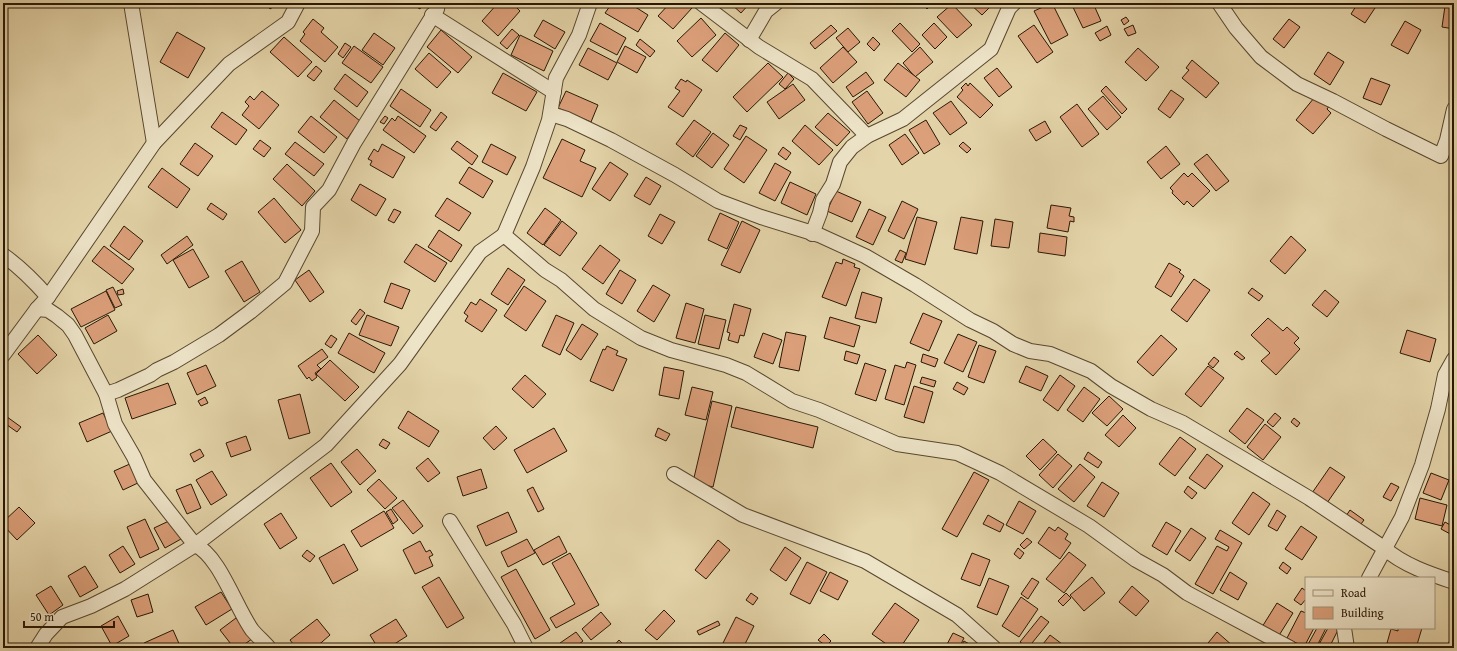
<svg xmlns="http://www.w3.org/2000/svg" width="1457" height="651" font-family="'Gentium Book Plus',serif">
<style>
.building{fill:#db9f79;stroke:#291805}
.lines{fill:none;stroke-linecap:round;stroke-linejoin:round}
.minor-casing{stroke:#58472e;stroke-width:16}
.minor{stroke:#ede3c7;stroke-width:14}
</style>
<rect width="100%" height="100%" fill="#e4d4a9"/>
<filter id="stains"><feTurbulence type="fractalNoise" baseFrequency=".005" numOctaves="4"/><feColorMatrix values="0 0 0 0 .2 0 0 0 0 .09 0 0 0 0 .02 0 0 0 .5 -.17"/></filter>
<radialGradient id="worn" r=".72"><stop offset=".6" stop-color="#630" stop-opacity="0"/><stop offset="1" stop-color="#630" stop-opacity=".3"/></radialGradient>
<!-- building -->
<g class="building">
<path d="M266,3H279L270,9Z"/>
<path d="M410,3H423L420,9Z"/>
<path d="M498,3H512L520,11L498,36L482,21Z"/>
<path d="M604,3H629L648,15L638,32L605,13L610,6Z"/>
<path d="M670,3H687L692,8L673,29L658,16Z"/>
<path d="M730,3H750L741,13Z"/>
<path d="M922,3H931L932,4L927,9Z"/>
<path d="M969,3H994L982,15Z"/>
<path d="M1052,3L1068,35L1051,44L1034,11Z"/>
<path d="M1071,3H1093L1101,21L1083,28Z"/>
<path d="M1358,3H1374L1377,5L1365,23L1351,14Z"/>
<path d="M952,4L972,25L957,38L937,17Z"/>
<path d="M1445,6L1454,8V29L1442,27Z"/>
<path d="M1126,17L1129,21L1124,25L1121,20Z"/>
<path d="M701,18L716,35L692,57L677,41Z"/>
<path d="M313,19L324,28L321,32L338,47L325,62L300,41L305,34L303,32Z"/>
<path d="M1289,19L1300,27L1284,48L1273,39Z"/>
<path d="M543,20L565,32L555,49L534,36Z"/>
<path d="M1405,21L1421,30L1408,54L1391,45Z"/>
<path d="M600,23L626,38L617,55L590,41Z"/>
<path d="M900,23L920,44L912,52L892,31Z"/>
<path d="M934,23L947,37L935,49L922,35Z"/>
<path d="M831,25L837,31L815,49L810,43Z"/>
<path d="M1034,25L1053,52L1037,63L1018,36Z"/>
<path d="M1133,25L1136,33L1128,36L1124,29Z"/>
<path d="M1107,26L1111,35L1100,41L1095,33Z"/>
<path d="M848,28L860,42L848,52L836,38Z"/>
<path d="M512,29L519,35L507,49L500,43Z"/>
<path d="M441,30L472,57L458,73L427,47Z"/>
<path d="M177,32L205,48L188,78L160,62Z"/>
<path d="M374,33L395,48L383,65L362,50Z"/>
<path d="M725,33L739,45L717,72L702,60Z"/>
<path d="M520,35L553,51L544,71L511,55Z"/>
<path d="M284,37L312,62L298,77L270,52Z"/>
<path d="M873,37L880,44L874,51L867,44Z"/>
<path d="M640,39L655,51L650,57L636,45Z"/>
<path d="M345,43L351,47L343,58L338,54Z"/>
<path d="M354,46L383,67L371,83L342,63Z"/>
<path d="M625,46L646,57L637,73L617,62Z"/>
<path d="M843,47L857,62L833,83L820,68Z"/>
<path d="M920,47L933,62L915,77L903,63Z"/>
<path d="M588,48L617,63L608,80L579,65Z"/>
<path d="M1138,48L1159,67L1146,81L1125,62Z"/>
<path d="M1328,52L1344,62L1330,85L1314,74Z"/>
<path d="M429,53L451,72L437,88L415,69Z"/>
<path d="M1192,60L1219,83L1206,98L1182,78L1189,70L1186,68Z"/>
<path d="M768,63L783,77L747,112L733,97Z"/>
<path d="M898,63L920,80L906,97L884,80Z"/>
<path d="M316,66L322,71L314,81L307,76Z"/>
<path d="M997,68L1012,87L999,97L984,78Z"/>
<path d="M866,72L874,83L853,97L846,87Z"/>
<path d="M503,73L537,92L526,111L492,93Z"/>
<path d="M788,73L794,79L785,89L779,84Z"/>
<path d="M345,74L368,92L357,107L334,89Z"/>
<path d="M1371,78L1390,85L1381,105L1363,98Z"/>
<path d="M681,79L686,82L687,80L702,90L683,117L668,107L680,91L675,88Z"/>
<path d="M966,83L968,86L970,83L993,105L980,118L957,97L963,90L961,88Z"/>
<path d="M793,84L805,100L779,119L767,102Z"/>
<path d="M1106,86L1127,109L1122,114L1101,91Z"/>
<path d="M401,89L431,110L420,127L390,106Z"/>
<path d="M1171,90L1184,99L1170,118L1158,109Z"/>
<path d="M262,91L279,105L259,129L242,115L249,106L245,102L250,96L254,100Z"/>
<path d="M566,91L598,105L591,122L558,108Z"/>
<path d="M867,91L883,113L868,124L852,102Z"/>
<path d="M1103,96L1121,117L1107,130L1088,109Z"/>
<path d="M1314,98L1319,102L1322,99L1330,105L1327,109L1331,113L1313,134L1296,120Z"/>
<path d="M334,100L360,121L347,139L320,117Z"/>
<path d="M951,101L967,123L950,135L933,113Z"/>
<path d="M1077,104L1099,134L1082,147L1060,117Z"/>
<path d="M222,112L247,130L236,145L211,127Z"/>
<path d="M441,112L447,117L436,131L430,127Z"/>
<path d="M828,113L850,132L837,146L815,127Z"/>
<path d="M311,116L337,137L324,153L298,132Z"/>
<path d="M385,116L388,118L384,124L380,122Z"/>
<path d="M398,116L426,136L414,153L383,130L392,118L395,121Z"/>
<path d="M694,120L711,132L693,157L676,144Z"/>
<path d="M926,120L940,144L924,154L909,130Z"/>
<path d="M1045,121L1051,132L1036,141L1029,130Z"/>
<path d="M740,125L747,128L740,140L733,136Z"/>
<path d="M805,125L833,150L819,165L792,141Z"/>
<path d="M713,133L729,145L712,168L696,156Z"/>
<path d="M905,134L919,153L902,165L889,145Z"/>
<path d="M746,136L767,150L744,183L724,169Z"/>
<path d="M562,139L585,150L580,161L596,168L582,197L543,178Z"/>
<path d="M260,140L271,148L264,157L253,149Z"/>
<path d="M457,141L478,156L472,165L451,149Z"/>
<path d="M295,142L324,164L314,176L285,154Z"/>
<path d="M963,142L971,149L967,153L959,146Z"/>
<path d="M195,143L213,156L198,176L180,164Z"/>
<path d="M382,144L405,157L393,178L370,165L372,161L368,159L374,149L378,152Z"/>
<path d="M491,144L516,157L507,175L482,162Z"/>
<path d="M1166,146L1180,164L1161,179L1147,162Z"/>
<path d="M783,147L791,153L786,160L778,154Z"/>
<path d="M1207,154L1229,181L1216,191L1194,164Z"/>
<path d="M610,162L628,174L610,201L592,189Z"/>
<path d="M775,163L791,172L775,201L759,193Z"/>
<path d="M287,164L315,191L302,206L273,179Z"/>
<path d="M469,167L493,181L483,198L459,183Z"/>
<path d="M162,168L190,189L177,208L148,187Z"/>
<path d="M1184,173L1188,177L1192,173L1210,191L1193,207L1187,201L1184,205L1172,193L1173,191L1170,188Z"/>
<path d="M646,177L661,186L650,205L634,196Z"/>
<path d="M790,182L816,194L807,215L781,203Z"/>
<path d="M360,184L386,199L376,216L351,200Z"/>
<path d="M836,191L861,202L852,222L827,211Z"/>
<path d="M274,198L301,230L285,243L258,212Z"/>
<path d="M447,198L471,213L459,231L435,216Z"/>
<path d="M902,201L918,209L904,239L888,231Z"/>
<path d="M211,203L227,214L223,220L207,209Z"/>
<path d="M1051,205L1071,208L1069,216L1074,217V222L1070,221L1068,232L1047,228Z"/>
<path d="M545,208L561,220L543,245L527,233Z"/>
<path d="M394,209L401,212L394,223L388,220Z"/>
<path d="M869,209L886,217L873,245L856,237Z"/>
<path d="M720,213L739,222L727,249L708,240Z"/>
<path d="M660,214L675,222L662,244L648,236Z"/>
<path d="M917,217L937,222L925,265L905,259Z"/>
<path d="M961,217L983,221L977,254L954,249Z"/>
<path d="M995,219L1013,222L1009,248L991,246Z"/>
<path d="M562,221L577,233L560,256L544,245Z"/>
<path d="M742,221L760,230L740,273L721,265Z"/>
<path d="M124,226L143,241L129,260L110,246Z"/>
<path d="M439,230L462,245L451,262L428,247Z"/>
<path d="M1040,233L1067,237L1065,256L1038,252Z"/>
<path d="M187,236L193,245L167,264L161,255Z"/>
<path d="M1291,236L1306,250L1285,274L1270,261Z"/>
<path d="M416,244L447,263L435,282L404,262Z"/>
<path d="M600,245L620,260L603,284L582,269Z"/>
<path d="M104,246L134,269L122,284L92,261Z"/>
<path d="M193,249L209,277L189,288L173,260Z"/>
<path d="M900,250L906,253L902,263L895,260Z"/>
<path d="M843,259L855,264L854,267L860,269L846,306L822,297L836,262L842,264Z"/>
<path d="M242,261L260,292L244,302L225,271Z"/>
<path d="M1169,263L1181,270L1179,272L1184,276L1171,297L1155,287Z"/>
<path d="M508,268L525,280L508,305L491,294Z"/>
<path d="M309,270L324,292L310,302L295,280Z"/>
<path d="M620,270L636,280L622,304L606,294Z"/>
<path d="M1194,279L1210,290L1187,322L1171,310Z"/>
<path d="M391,283L410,290L402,309L384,302Z"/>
<path d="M653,285L670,295L654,322L637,311Z"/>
<path d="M524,286L546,301L526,331L504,316Z"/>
<path d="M113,287L122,305L115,308L106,290Z"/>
<path d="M1252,288L1263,296L1259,301L1248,293Z"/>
<path d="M123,289L124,294L118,295L117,291Z"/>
<path d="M1325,290L1339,302L1327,317L1312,305Z"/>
<path d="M106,291L115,310L81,327L71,309Z"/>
<path d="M862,292L882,298L876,323L855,318Z"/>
<path d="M480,299L497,310L482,332L465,321L468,316L464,313L471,302L476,305Z"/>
<path d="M686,303L704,309L695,343L676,338Z"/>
<path d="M734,304L751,309L744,336L740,335L738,343L728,340L730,333L727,332Z"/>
<path d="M360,309L365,313L356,325L351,321Z"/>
<path d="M923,313L942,321L929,351L910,343Z"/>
<path d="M108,315L117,331L94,344L85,328Z"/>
<path d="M367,315L399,327L391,346L359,335Z"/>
<path d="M556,315L574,323L560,355L542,346Z"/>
<path d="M705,315L726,320L719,349L698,344Z"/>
<path d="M830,317L860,326L854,347L824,338Z"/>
<path d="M1268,318L1283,331L1287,327L1299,338L1294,343L1300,349L1276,375L1261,361L1270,353L1251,335Z"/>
<path d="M582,324L598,334L581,360L566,350Z"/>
<path d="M1407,330L1436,339L1430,362L1400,353Z"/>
<path d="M786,332L806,336L799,371L779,367Z"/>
<path d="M349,333L385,353L374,373L338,353Z"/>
<path d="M763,333L782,340L773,364L754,357Z"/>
<path d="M958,334L977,342L963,372L944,363Z"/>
<path d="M38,335L57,355L37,374L18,354Z"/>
<path d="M331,335L337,339L331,348L325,344Z"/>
<path d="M1161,335L1177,349L1153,376L1137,362Z"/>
<path d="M979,345L996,351L984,383L968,377Z"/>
<path d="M607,346L618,351L616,355L627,359L613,391L590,381L603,349L605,350Z"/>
<path d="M322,349L328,357L317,365L321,369L315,373L317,377L312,381L309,377L307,379L298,366Z"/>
<path d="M846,351L860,355L857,364L844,360Z"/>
<path d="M1237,351L1245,358L1242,360L1234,354Z"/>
<path d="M923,354L938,359L935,367L921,362Z"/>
<path d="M1214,357L1219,361L1213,368L1208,364Z"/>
<path d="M330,360L359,387L345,401L316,374Z"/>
<path d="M907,362L916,365L904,405L885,399L895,365L905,368Z"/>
<path d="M865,363L886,370L876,401L855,394Z"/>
<path d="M206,365L216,386L197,395L187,373Z"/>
<path d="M1026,366L1048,376L1041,391L1019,382Z"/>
<path d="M1208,366L1224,378L1201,407L1185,394Z"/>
<path d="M664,367L684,371L679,399L659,395Z"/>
<path d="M525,375L546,394L533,408L512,389Z"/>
<path d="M1060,375L1075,386L1058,411L1043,400Z"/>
<path d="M922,377L936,381L934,387L920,383Z"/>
<path d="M957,382L968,388L964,395L953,389Z"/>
<path d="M168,383L176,404L132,419L125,398Z"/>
<path d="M914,386L933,392L924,423L904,417Z"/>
<path d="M692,387L713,392L706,420L685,415Z"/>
<path d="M1084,387L1100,399L1083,422L1067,410Z"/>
<path d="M300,394L310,433L289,439L278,400Z"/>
<path d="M1109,396L1123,409L1107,426L1092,413Z"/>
<path d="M205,397L208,403L201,406L198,401Z"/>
<path d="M712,401L732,406L713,487L693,482Z"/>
<path d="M736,407L818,427L813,448L731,427Z"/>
<path d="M1247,408L1264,420L1245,444L1229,431Z"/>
<path d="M408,411L439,431L429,447L398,428Z"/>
<path d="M103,413L112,431L87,442L79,423Z"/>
<path d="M1275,413L1281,418L1273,427L1267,422Z"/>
<path d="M3,414L21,427L17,432L3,422Z"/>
<path d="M1123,415L1136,428L1119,447L1105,435Z"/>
<path d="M1294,418L1300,423L1297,427L1291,422Z"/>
<path d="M1265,424L1281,437L1263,460L1247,447Z"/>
<path d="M496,426L507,438L494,450L483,438Z"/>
<path d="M554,428L567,451L527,473L514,450Z"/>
<path d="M658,428L670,434L666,441L655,436Z"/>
<path d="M246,436L251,450L231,457L226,443Z"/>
<path d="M1180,437L1196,449L1175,476L1159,464Z"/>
<path d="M383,439L390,443L386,449L379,445Z"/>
<path d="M1043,439L1057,452L1040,470L1026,456Z"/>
<path d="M200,449L204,456L194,462L190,454Z"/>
<path d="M357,449L376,471L360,485L341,462Z"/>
<path d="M1088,452L1102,462L1098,468L1084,459Z"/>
<path d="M1058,454L1072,466L1053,488L1039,475Z"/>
<path d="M1207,454L1223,466L1205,489L1189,478Z"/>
<path d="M428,458L440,473L428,482L416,468Z"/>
<path d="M132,463L140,482L123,490L114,471Z"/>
<path d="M331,463L352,492L331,507L310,478Z"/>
<path d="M1080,464L1095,477L1074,502L1058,489Z"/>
<path d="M1330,467L1345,477L1327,503L1312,493Z"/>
<path d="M481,469L487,488L463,496L457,477Z"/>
<path d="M212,471L227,495L211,505L196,480Z"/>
<path d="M974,472L989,480L957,537L942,529Z"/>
<path d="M1431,473L1449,480L1441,500L1423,493Z"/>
<path d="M379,479L397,498L385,509L367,490Z"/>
<path d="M1102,482L1119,493L1104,517L1087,506Z"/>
<path d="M1391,483L1399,487L1391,501L1383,497Z"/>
<path d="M191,484L201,508L187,514L176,490Z"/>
<path d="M1188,486L1197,493L1192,499L1184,492Z"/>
<path d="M533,487L544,509L538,512L527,490Z"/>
<path d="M1253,492L1270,504L1249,535L1232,523Z"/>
<path d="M1420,498L1447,505L1442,526L1415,519Z"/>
<path d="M403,500L423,526L413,534L392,508Z"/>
<path d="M1019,501L1036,511L1023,534L1006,525Z"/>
<path d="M19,507L35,523L17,540L3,525V522Z"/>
<path d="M391,509L398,520L393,524L386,512Z"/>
<path d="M1277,510L1286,516L1277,531L1268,526Z"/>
<path d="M1350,510L1364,520L1358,528L1344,519Z"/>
<path d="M384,511L394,528L361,547L351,531Z"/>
<path d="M508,512L517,532L486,546L477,526Z"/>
<path d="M281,513L297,538L280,549L264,524Z"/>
<path d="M988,515L1004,524L1000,532L983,524Z"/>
<path d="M145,519L159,549L140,558L127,527Z"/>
<path d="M171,520L181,539L165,548L154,528Z"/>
<path d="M1166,522L1181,531L1167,555L1152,546Z"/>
<path d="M1445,522L1454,527V536L1441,529Z"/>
<path d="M1301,526L1317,537L1302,560L1285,549Z"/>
<path d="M1049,527L1055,531L1058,527L1068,534L1065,539L1071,543L1060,559L1038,543Z"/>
<path d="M1191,528L1206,538L1190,561L1175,551Z"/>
<path d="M1220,530L1242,543L1213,594L1195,584L1217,546L1227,551L1229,547L1215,539Z"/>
<path d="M559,536L567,552L543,565L534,550Z"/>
<path d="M1027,538L1032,542L1024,549L1020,545Z"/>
<path d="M527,539L535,553L508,567L501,552Z"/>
<path d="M718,540L730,550L706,579L695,570Z"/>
<path d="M420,541L426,552L430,550L433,555L429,557L433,566L415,574L403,550Z"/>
<path d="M344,544L358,570L333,584L319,558Z"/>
<path d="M123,546L135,564L120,573L109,555Z"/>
<path d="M785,547L801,558L786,581L770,570Z"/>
<path d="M1018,548L1024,553L1020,559L1014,554Z"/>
<path d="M307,550L315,556L310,562L302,556Z"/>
<path d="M1069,552L1086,565L1064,593L1046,579Z"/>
<path d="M570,553L599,605L556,628L550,618L575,604L552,563Z"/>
<path d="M972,553L990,560L980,586L961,579Z"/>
<path d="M807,562L827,572L810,604L790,594Z"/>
<path d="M1283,562L1291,568L1287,574L1279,568Z"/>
<path d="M85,566L98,587L80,597L68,576Z"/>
<path d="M516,569L550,630L535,639L501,577Z"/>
<path d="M830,572L848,581L838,600L820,591Z"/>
<path d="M1230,572L1247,583L1238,600L1220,590Z"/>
<path d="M439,577L464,618L447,628L422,587Z"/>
<path d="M1092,577L1105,593L1084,611L1070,595Z"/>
<path d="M989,578L1009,586L997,615L977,607Z"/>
<path d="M1032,578L1039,582L1028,599L1021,594Z"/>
<path d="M51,586L63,605L49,615L36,595Z"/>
<path d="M1132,586L1149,601L1136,616L1119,602Z"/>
<path d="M1302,588L1306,591V599L1301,605L1294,600Z"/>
<path d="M221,592L232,609L206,625L195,607Z"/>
<path d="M751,593L758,598L753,605L746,600Z"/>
<path d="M1066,593L1071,598L1063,606L1058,601Z"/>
<path d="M148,594L153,612L137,617L131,600Z"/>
<path d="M1021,597L1038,609L1019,637L1002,626Z"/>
<path d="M895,603L919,620L900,648H892L872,634Z"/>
<path d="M1277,603L1293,613L1278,637L1262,627Z"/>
<path d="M664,610L675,621L657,640L645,630Z"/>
<path d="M1301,611L1306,613V628H1314L1304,647L1287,638Z"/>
<path d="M601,612L611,624L591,640L582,629Z"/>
<path d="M118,616L129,636L112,646L101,626Z"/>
<path d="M1041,616L1049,622L1028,648L1020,642Z"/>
<path d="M736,617L754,626L743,648H733L723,643Z"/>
<path d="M236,618L252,639L239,648H234L220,630Z"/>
<path d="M317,619L330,635L315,648H296L290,640Z"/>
<path d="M396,619L407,636L388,648H378L370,635Z"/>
<path d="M718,621L720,625L699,635L697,631Z"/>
<path d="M1317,628H1326L1316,648H1306Z"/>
<path d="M1328,628H1339L1329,648H1317Z"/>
<path d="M1398,628H1422L1416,648H1393L1394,645L1387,643L1391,629L1398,631Z"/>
<path d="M173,630L181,648H146L144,643Z"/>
<path d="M576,632L583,641L574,648H563L560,643Z"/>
<path d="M1217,632L1233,646L1231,648H1204Z"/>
<path d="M953,633L964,638L959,648H945Z"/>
<path d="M824,634L831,641L826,646L818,640Z"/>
<path d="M1452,634H1454V648H1447Z"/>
<path d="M1050,635L1066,647L1065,648H1040Z"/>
<path d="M619,640L627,648H612Z"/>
<path d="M964,641L976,648H960Z"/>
</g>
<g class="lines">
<defs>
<g id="minor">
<path d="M131,3L154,143"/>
<path d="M701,3L759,47L812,79L867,136"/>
<path d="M1219,3L1236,28L1261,57L1297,84L1333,101L1386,129L1441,156L1447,140L1454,109"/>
<path d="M432,15L554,92"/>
<path d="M749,40L766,11L776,3"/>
<path d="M551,114L567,119L611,140L675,175L718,201L761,217L819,235L865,256L915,285L970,320L993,331L1013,344L1030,351L1050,354L1091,371L1111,386L1151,409L1183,423L1309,498L1384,548C1403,565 1430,574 1454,582"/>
<path d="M812,234L820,213L823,200L833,184L840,162L852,147L867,136L903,119L991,49L1009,8L1014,3"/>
<path d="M504,235L533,167L549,120L556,78L579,35L590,3"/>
<path d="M3,255C20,267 34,281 48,297"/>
<path d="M37,309L48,310L57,316L68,325L75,335L106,394L115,424L134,457L144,480L195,545C219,555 236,608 252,630C257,636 264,642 269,648"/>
<path d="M3,355L37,309L48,297L154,143L229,64L288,22L298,3"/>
<path d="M106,394L118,390L150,375L157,370L174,362L219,335L250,312L285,283L312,231L313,207L329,190L354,143L437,9L438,3"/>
<path d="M674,474L743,515L865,561L957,615L994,648"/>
<path d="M450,521L514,624L526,648"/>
<path d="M1369,578L1402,517L1422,465L1438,409L1445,375L1454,359"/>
<path d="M1344,628L1347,648"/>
<path d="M37,648L46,634L62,617L91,606L125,589L195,545L326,445L400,364L480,252L504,235L545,270L561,280L594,309L641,338L671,350L726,365L746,373L792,401L819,410L897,444L957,453L1000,473L1089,526L1136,560L1163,575L1187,593L1290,648"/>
</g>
</defs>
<!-- minor casing -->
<use href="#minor" class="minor-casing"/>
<!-- minor -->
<use href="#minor" class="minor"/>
</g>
<!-- margin -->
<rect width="1457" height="651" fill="none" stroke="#e4d4a9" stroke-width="16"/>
<rect x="4" y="4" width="1449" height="643" fill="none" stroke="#291805" stroke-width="2"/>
<rect x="8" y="8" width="1441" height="635" fill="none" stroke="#291805"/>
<!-- legend -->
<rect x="1305" y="577" width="130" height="52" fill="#ede3c7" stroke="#9f9279"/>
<rect x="1313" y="590" width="20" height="6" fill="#ede3c7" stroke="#9f9279"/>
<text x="1341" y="597" font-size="12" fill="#291805">Road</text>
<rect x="1313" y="607" width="20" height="12" fill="#db9f79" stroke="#9f9279"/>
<text x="1341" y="617" font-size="12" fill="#291805">Building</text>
<!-- scale -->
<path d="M24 621v6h90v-6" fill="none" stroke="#291805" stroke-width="2"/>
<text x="30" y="621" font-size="12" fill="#291805" stroke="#ede3c7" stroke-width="3" paint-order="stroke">50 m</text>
<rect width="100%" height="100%" filter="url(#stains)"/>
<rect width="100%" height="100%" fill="url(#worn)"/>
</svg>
